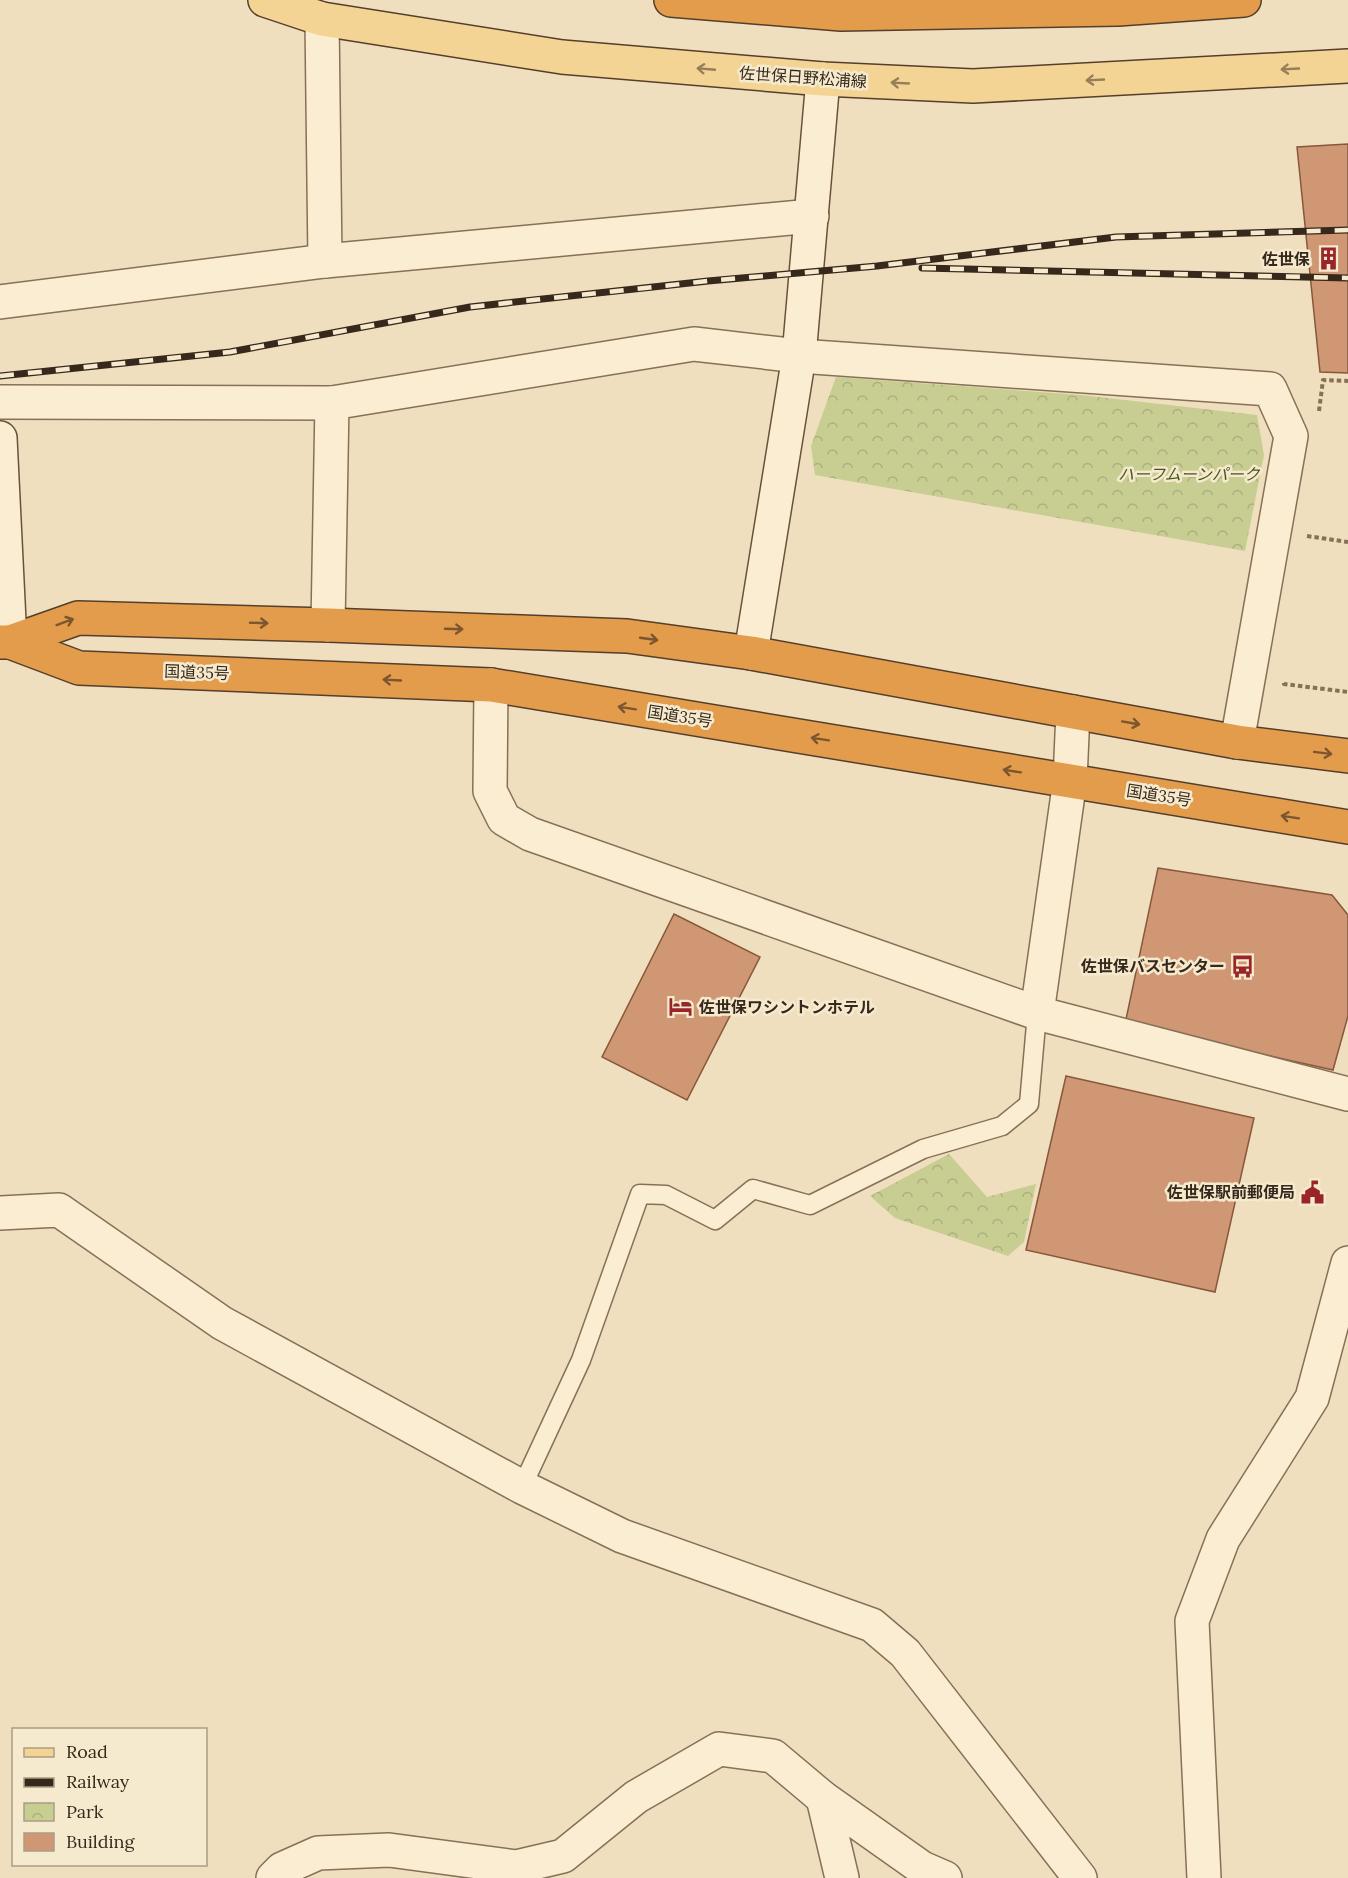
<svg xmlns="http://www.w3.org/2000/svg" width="1348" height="1878" font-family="Lora,'Noto Sans JP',serif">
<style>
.park{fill:url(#park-crowns)}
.building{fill:#cf9773;stroke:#88583c;stroke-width:1.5}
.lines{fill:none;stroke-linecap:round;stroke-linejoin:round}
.lane-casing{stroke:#887057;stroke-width:21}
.street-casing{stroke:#887057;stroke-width:36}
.secondary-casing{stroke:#6a513a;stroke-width:36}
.primary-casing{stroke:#553e2b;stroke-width:36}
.highway-casing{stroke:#553e2b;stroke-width:36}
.path{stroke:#887057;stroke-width:4;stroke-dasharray:4.5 3;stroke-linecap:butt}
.lane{stroke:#faedd2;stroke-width:18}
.street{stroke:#faedd2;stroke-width:33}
.secondary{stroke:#faedd2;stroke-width:33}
.primary{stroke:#f4d494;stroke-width:33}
.highway{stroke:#e29c4b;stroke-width:33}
.rail-casing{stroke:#37281c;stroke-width:7}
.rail{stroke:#f6eace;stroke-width:4.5;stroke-dasharray:14;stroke-linecap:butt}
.oneway{stroke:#967e58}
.oneway2{stroke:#7b562f}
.labels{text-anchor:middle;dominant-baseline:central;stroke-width:5;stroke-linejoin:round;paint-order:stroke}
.street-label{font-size:16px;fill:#37281c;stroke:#f6eace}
.poi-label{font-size:16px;font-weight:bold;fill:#37281c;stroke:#f6eace;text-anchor:end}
.park-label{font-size:16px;font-style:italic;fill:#495422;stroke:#f6eace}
</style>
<defs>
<pattern id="park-crowns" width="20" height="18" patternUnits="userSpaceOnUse" patternTransform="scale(1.5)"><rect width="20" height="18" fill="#c8cd92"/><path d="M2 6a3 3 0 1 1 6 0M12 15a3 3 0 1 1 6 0" fill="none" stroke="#acb07d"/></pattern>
</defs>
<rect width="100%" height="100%" fill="#efdfbf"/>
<!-- park -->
<g class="park">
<path d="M836,377L1081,395L1257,415L1264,455L1245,551L815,475L811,446Z"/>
<path d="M949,1154L987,1197L1036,1184L1024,1242L1008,1256L895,1218L870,1196Z"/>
</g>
<!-- building -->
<g class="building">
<path d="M1348,144V373L1320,372L1297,147Z"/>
<path d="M1158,868L1332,895L1348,915V1016L1333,1070L1125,1024Z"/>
<path d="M674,914L760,957L687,1100L602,1057Z"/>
<path d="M1066,1076L1254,1118L1215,1292L1026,1250Z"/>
</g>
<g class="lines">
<defs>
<path id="lane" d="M522,1487L581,1360L640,1194L666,1195L715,1220L753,1189L810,1205L923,1149L1002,1126L1029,1104L1037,1013"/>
<g id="street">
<path d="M322,19L325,261"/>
<path d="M0,302L325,261L812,216"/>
<path d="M0,402L332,403"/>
<path d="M328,625L332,403L694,344L799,356L1270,389L1291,436L1237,742"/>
<path d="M491,685L490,791L504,819L530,834L1037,1013L1348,1094"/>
<path d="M1037,1013L1070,780L1073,712"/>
<path d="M0,1213L59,1210L222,1323L522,1487L622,1536L872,1625L905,1653L1080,1878"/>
<path d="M823,1798L842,1878"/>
<path d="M273,1878L282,1869L318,1853L389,1850L516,1867L563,1856L636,1797L719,1749L773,1756L823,1798L922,1868L945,1878"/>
<path d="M1204,1878L1192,1621L1223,1539L1312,1398L1348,1263"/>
</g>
<g id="secondary">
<path d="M0,438L10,642"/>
<path d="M751,653L799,356L823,79"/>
</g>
<path id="primary" d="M265,0L322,19L562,57L823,79L973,86L1348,66"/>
<g id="highway">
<path d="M671,0L841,14L1118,9L1244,0"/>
<path d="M0,642H10L79,668L491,685L1348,827"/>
<path d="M10,642L78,618L328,625L627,636L751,653L1237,742L1348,756"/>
</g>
</defs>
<!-- lane casing -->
<use href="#lane" class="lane-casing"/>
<!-- street casing -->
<use href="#street" class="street-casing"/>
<!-- secondary casing -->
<use href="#secondary" class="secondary-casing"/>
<!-- primary casing -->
<use href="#primary" class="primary-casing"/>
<!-- highway casing -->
<use href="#highway" class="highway-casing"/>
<!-- path -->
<g class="path">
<path d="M1319,411L1323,380L1348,381"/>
<path d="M1307,536L1348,542"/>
<path d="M1284,683V684L1348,692"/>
</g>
<!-- lane -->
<use href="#lane" class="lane"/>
<!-- street -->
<use href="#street" class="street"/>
<!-- secondary -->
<use href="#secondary" class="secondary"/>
<!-- primary -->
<use href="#primary" class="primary"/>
<!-- highway -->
<use href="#highway" class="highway"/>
<defs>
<g id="rail">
<path d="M922,268L1348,278"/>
<path d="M0,376L230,352L470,307L708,281L877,266L1116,237L1348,230"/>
</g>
</defs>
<!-- rail casing -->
<use href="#rail" class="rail-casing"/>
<!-- rail -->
<use href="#rail" class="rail"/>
</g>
<!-- one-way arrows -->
<defs><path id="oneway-shaft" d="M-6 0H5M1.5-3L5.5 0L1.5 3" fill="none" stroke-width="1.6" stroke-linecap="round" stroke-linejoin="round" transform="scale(1.5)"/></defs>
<g class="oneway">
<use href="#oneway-shaft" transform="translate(706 69) rotate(-175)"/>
<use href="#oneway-shaft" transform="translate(1290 69) rotate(177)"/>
<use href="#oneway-shaft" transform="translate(1095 80) rotate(177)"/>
<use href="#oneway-shaft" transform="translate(900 83) rotate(-177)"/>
</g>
<g class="oneway2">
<use href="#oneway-shaft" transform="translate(65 622) rotate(-20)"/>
<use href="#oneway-shaft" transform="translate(259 623) rotate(2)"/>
<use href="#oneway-shaft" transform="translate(454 629) rotate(2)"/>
<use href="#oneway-shaft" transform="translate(649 639) rotate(8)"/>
<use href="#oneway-shaft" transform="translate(392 680) rotate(-177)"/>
<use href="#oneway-shaft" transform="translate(627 708) rotate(-171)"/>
<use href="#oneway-shaft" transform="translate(1131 723) rotate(10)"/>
<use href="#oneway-shaft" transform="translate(820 739) rotate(-171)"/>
<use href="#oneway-shaft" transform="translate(1323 753) rotate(7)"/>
<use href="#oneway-shaft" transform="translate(1012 771) rotate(-171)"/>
<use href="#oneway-shaft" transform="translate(1290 817) rotate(-171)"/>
</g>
<!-- icons -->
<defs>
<symbol id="building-bare" viewBox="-9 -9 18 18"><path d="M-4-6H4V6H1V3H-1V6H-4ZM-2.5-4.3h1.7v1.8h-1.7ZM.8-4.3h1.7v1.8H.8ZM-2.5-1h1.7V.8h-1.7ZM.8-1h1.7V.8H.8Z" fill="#992529" stroke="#f6eace" stroke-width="2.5" paint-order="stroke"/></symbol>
<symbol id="bus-bare" viewBox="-9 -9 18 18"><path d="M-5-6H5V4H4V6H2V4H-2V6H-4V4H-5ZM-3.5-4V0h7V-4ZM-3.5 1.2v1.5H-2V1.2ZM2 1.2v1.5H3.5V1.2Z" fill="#992529" stroke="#f6eace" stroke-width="2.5" paint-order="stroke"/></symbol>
<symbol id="hotel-bare" viewBox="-9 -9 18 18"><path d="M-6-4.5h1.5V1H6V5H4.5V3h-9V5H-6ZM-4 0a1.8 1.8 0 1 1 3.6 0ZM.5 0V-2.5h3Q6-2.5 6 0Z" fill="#992529" stroke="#f6eace" stroke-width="2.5" paint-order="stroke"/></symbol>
<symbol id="civic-bare" viewBox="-9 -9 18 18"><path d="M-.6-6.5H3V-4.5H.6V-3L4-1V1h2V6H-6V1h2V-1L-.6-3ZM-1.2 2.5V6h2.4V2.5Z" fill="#992529" stroke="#f6eace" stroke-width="2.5" paint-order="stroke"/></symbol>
</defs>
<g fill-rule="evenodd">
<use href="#building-bare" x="1312" y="242" width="33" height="33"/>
<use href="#bus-bare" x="1226" y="950" width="33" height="33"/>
<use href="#hotel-bare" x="664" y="990" width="33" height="33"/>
<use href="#civic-bare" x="1296" y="1176" width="33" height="33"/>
</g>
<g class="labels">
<!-- street labels -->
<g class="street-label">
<text transform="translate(803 77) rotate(4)">佐世保日野松浦線</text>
<text transform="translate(197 672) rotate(2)">国道35号</text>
<text transform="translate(680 716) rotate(9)">国道35号</text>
<text transform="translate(1159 795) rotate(9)">国道35号</text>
</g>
<!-- poi labels -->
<g class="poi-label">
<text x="1310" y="259">佐世保</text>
<text x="1225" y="966">佐世保バスセンター</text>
<text x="699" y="1007" text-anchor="start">佐世保ワシントンホテル</text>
<text x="1295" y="1192">佐世保駅前郵便局</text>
</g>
<!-- park labels -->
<g class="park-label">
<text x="1189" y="474">ハーフムーンパーク</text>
</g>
</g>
<!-- legend -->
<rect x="12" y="1728" width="195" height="138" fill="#f6eace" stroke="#aa9c87" stroke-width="1.5"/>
<rect x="24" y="1748" width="30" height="9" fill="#f4d494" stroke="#aa9c87" stroke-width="1.5"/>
<text x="66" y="1758" font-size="18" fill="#37281c">Road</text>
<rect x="24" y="1778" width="30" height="9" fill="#37281c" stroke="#aa9c87" stroke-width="1.5"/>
<text x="66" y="1788" font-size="18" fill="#37281c">Railway</text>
<rect x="24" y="1803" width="30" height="18" fill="url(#park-crowns)" stroke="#aa9c87" stroke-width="1.5"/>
<text x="66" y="1818" font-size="18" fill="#37281c">Park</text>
<rect x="24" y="1833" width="30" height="18" fill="#cf9773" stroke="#aa9c87" stroke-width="1.5"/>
<text x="66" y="1848" font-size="18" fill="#37281c">Building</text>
</svg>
